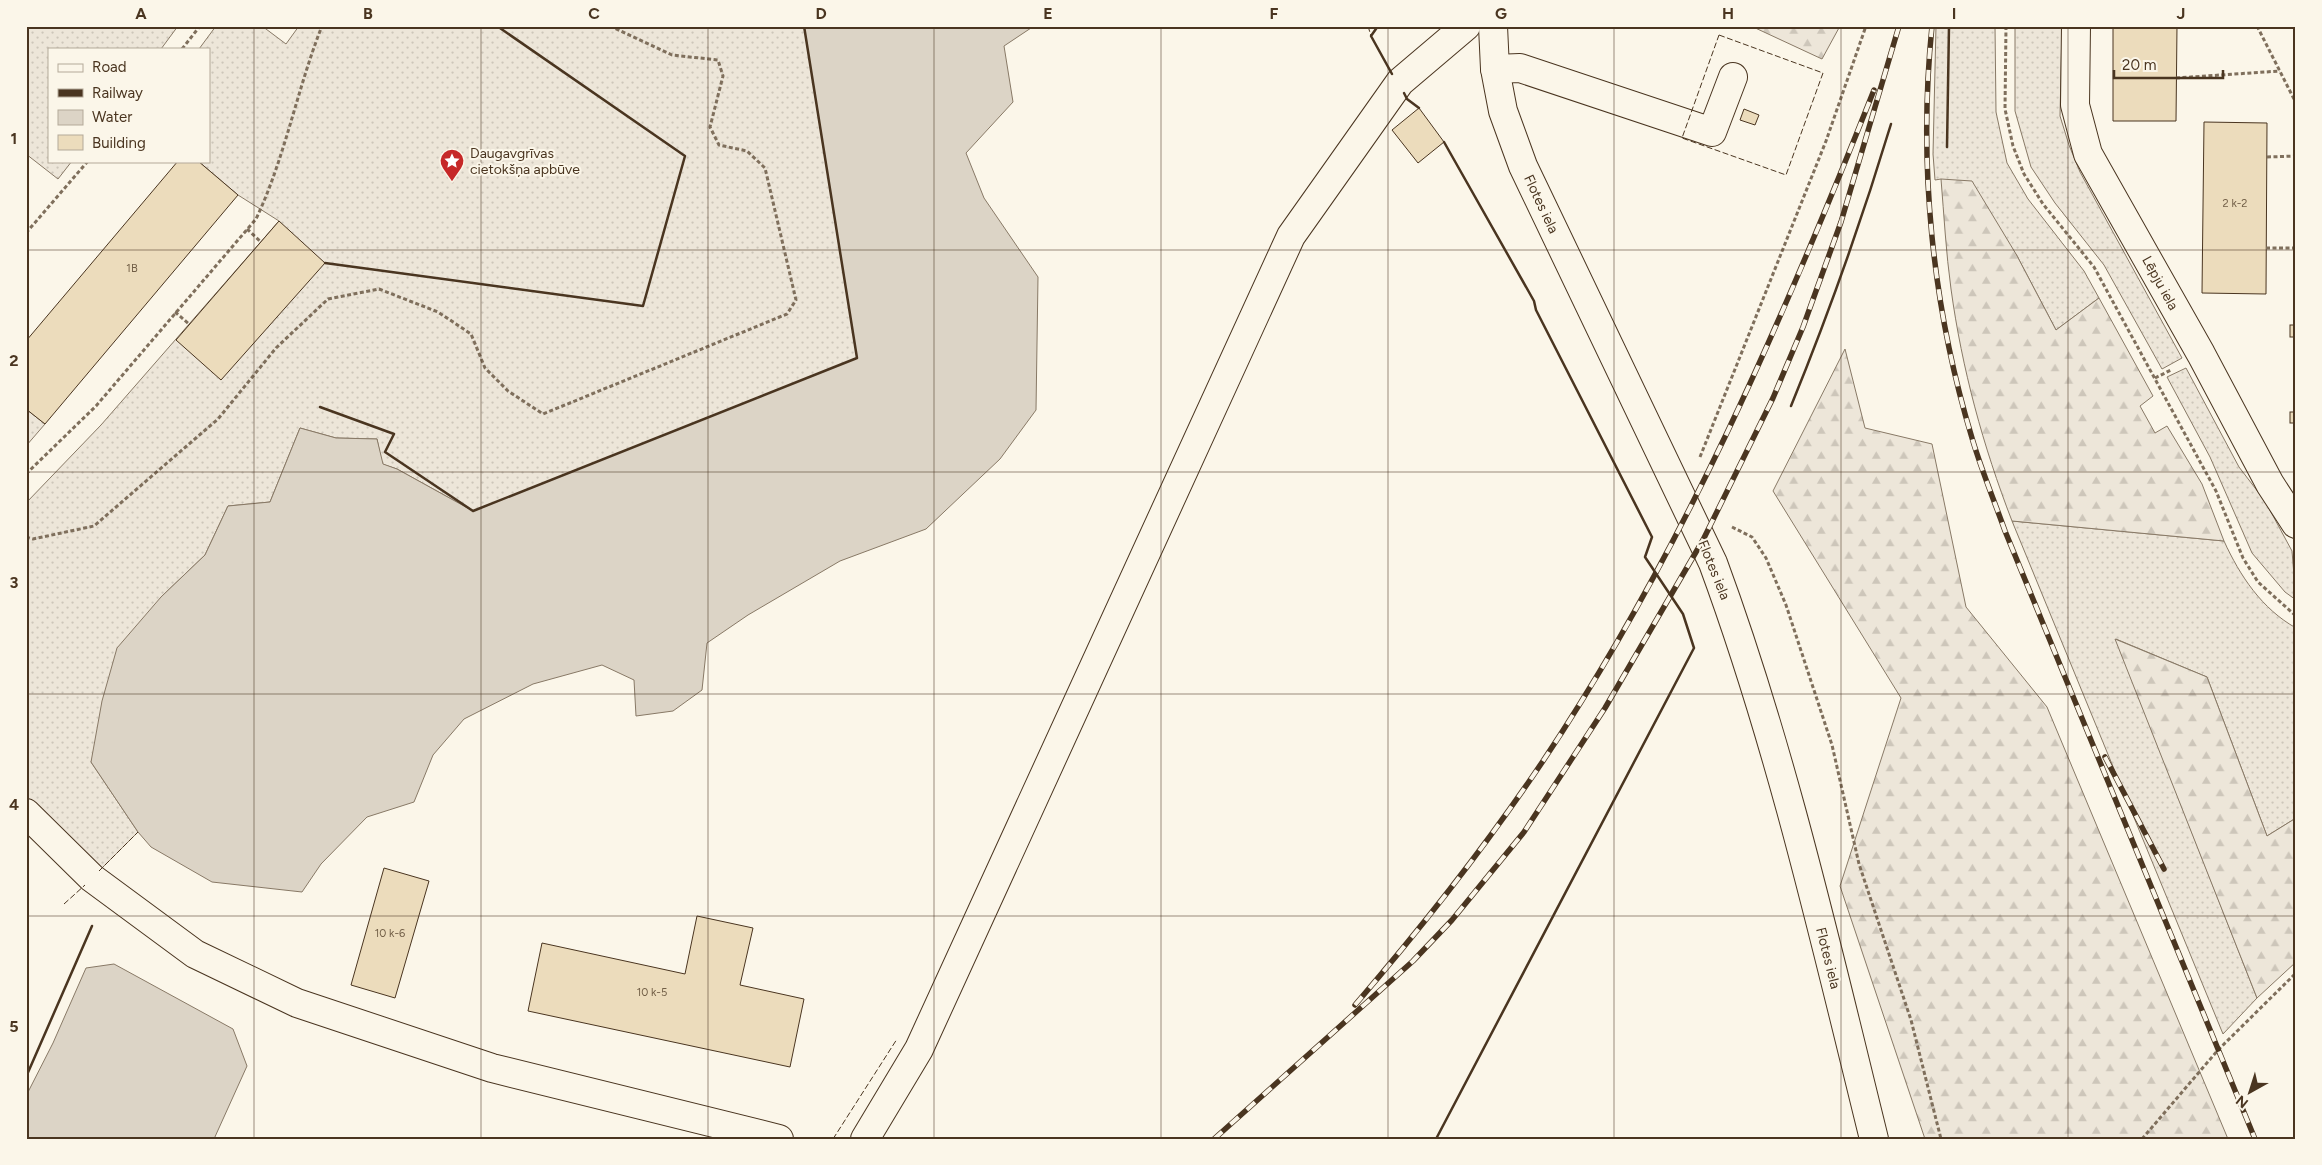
<svg xmlns="http://www.w3.org/2000/svg" width="2322" height="1165" font-family="Figtree,sans-serif">
<style>
.grass{fill:url(#grass-dots);stroke:#887966}
.forest{fill:url(#forest-firs);stroke:#887966}
.water{fill:#dcd4c6;stroke:#887966}
.building{fill:#ecdcbc;stroke:#4a3520}
.lines{fill:none;stroke-linecap:round;stroke-linejoin:round}
.minor-casing{stroke:#4a3520;stroke-width:30}
.path{stroke:#7f6f5c;stroke-width:3;stroke-dasharray:4 2.5;stroke-linecap:butt}
.minor{stroke:#fbf6e9;stroke-width:28}
.rail-casing{stroke:#4a3520;stroke-width:5.5}
.rail{stroke:#fbf6e9;stroke-width:4;stroke-dasharray:11;stroke-linecap:butt}
.fence{stroke:#4a3520;stroke-width:1;stroke-dasharray:6 2.5;stroke-linecap:butt}
.wall{stroke:#4a3520;stroke-width:2.5}
.grid{fill:none;stroke:#4a3520;stroke-width:1;stroke-opacity:0.55}
.labels{text-anchor:middle;dominant-baseline:central;stroke-width:4;stroke-linejoin:round;paint-order:stroke}
.number-label{font-size:11px;fill:#725f47}
.poi-label{font-size:14px;fill:#4a3520;stroke:#fbf6e9;text-anchor:start}
.street-label{font-size:14px;fill:#4a3520;stroke:#fbf6e9}
.neatline{fill:none;stroke:#4a3520;stroke-width:2}
.grid-label{font-size:16px;text-anchor:middle;font-weight:bold;fill:#4a3520}
</style>
<defs>
<pattern id="grass-dots" width="8" height="8" patternUnits="userSpaceOnUse" patternTransform="scale(1.25)"><rect width="8" height="8" fill="#ede6d9"/><path d="M2 2h.1M6 6h.1" fill="none" stroke="#cdc6ba" stroke-width="1.8" stroke-linecap="round"/></pattern>
<pattern id="forest-firs" width="22" height="20" patternUnits="userSpaceOnUse" patternTransform="scale(1.25)"><rect width="22" height="20" fill="#ede6d9"/><path d="M5 1l3.5 6h-7zM16 11l3.5 6h-7z" fill="#cdc6ba"/></pattern>
</defs>
<rect width="100%" height="100%" fill="#fbf6e9"/>
<!-- grass -->
<g class="grass">
<path d="M26,26H178L161,49H49V161H72L58,179L26,154Z"/>
<path d="M216,26H262L286,44L299,26H804L857,358L473,511L397,469L382,464L377,439L336,438L300,428L270,502L228,506L205,555L161,597L91,762L138,832L97,873L26,796V503L101,425L279,221L238,195L198,161H209V49H199Z"/>
<path d="M1936,26H1995L1996,112L2007,163L2028,199L2084,271L2099,298L2056,330L2016,254L1941,179L1935,180L1933,154Z"/>
<path d="M2015,26H2062L2060,116L2069,145L2080,172L2182,358L2162,369L2104,265L2055,203L2031,167L2015,111Z"/>
<path d="M2186,368L2239,467L2265,501L2292,551L2296,600L2285,592L2252,553L2210,457L2167,377Z"/>
<path d="M26,409L45,424L26,446Z"/>
<path d="M2012,521L2224,541C2240,576 2262,609 2296,628V818L2267,836L2207,677L2116,639L2257,998L2223,1034Z"/>
</g>
<!-- forest -->
<g class="forest">
<path d="M1751,26H1840L1822,59Z"/>
<path d="M1941,179L1972,181L2016,254L2056,330L2099,298L2153,396L2140,406L2155,433L2167,426L2202,484L2224,541L2012,521C1983,446 1962,369 1951,289C1946,253 1944,215 1941,179Z"/>
<path d="M1845,349L1865,428L1932,444L1966,607L2047,707L2228,1139H1925L1840,886L1901,698L1773,491Z"/>
<path d="M2115,639L2207,677L2267,836L2296,818V962L2257,998Z"/>
</g>
<!-- water -->
<g class="water">
<path d="M804,26H1034L1004,46L1013,102L966,153L984,198L1038,277L1036,410L1000,459L926,529L840,561L748,615L707,643L702,690L673,711L636,716L634,680L602,665L533,684L464,719L433,755L414,802L367,817L321,864L302,892L212,882L151,847L138,832L91,762L102,701L117,648L161,597L205,555L228,506L270,502L300,428L336,438L377,439L383,464L397,469L473,511L857,358Z"/>
<path d="M114,964L233,1029L247,1066L214,1139H26V1096L53,1043L86,968Z"/>
</g>
<!-- building -->
<g class="building">
<path d="M2113,26H2177L2176,121H2113Z"/>
<path d="M1419,108L1444,142L1418,163L1392,130Z"/>
<path d="M1744,109L1759,115L1755,125L1740,120Z"/>
<path d="M2204,122L2267,123L2266,294L2202,293Z"/>
<path d="M178,161H198L238,195L45,424L26,409V341Z"/>
<path d="M279,221L325,263L221,380L176,340Z"/>
<rect x="2290" y="325" width="6" height="12"/>
<rect x="2290" y="412" width="6" height="11"/>
<path d="M384,868L429,881L395,998L351,985Z"/>
<path d="M697,916L753,928L740,985L804,999L790,1067L528,1011L542,943L685,974Z"/>
</g>
<g class="lines">
<defs>
<g id="minor">
<path d="M1493,26L1495,69L1503,111L1523,166L1713,563C1782,750 1826,945 1874,1139"/>
<path d="M2076,26L2075,105L2088,154L2201,354L2270,484L2296,524"/>
<path d="M1495,69L1520,68L1712,132L1733,77"/>
<path d="M26,813L92,878L195,954L297,1003L492,1068L779,1139"/>
<path d="M865,1139L919,1049L1291,236L1400,82L1466,26"/>
</g>
</defs>
<!-- minor casing -->
<use href="#minor" class="minor-casing"/>
<!-- path -->
<g class="path">
<path d="M2006,26L2005,109L2013,146L2024,174L2043,204L2094,267L2216,491L2243,558L2258,582L2296,616"/>
<path d="M2257,26L2296,103"/>
<path d="M182,49L200,26"/>
<path d="M2176,78L2280,71"/>
<path d="M2267,157L2296,156"/>
<path d="M247,229L261,242"/>
<path d="M26,233L88,161"/>
<path d="M2266,248H2296"/>
<path d="M175,312L189,324"/>
<path d="M2155,378L2171,370"/>
<path d="M1700,457L1826,141L1866,26"/>
<path d="M26,474L96,406L256,219C285,158 297,89 322,26"/>
<path d="M1732,527L1752,537L1766,558L1786,605L1832,745L1859,864L1911,1020L1941,1139"/>
<path d="M26,537L33,539L94,526L218,419L276,348L328,299L379,289L438,312L471,334L485,368L508,391L543,414L787,314L796,300L765,168L747,151L719,145L710,127L723,76L718,60L672,55L610,26"/>
<path d="M2142,1139L2218,1050L2296,973"/>
</g>
<!-- minor -->
<use href="#minor" class="minor"/>
<defs>
<g id="rail">
<path d="M1932,26C1918,164 1932,306 1972,438C1981,469 1994,500 2005,531L2255,1139"/>
<path d="M2105,757L2164,869"/>
<path d="M1355,1005C1422,927 1486,846 1543,761C1682,553 1782,322 1874,90"/>
<path d="M1214,1139L1413,961L1452,920L1524,832L1605,708L1703,540L1773,398L1803,327L1841,222L1899,26"/>
</g>
</defs>
<!-- rail casing -->
<use href="#rail" class="rail-casing"/>
<!-- rail -->
<use href="#rail" class="rail"/>
<!-- fence -->
<g class="fence">
<path d="M1368,26L1371,36"/>
<path d="M1719,35L1823,73L1786,175L1682,138Z"/>
<path d="M99,871L138,832"/>
<path d="M64,904L85,885"/>
<path d="M833,1139L897,1039"/>
</g>
<!-- wall -->
<g class="wall">
<path d="M1378,26L1371,36L1392,74"/>
<path d="M1404,93L1407,99L1419,108"/>
<path d="M1947,147L1949,26"/>
<path d="M325,263L643,306L685,156L497,26"/>
<path d="M1791,406C1829,313 1862,220 1891,124"/>
<path d="M320,407L394,434L385,452L473,511L857,358L804,26"/>
<path d="M26,1077L92,926"/>
<path d="M1436,1139L1694,648L1683,614L1645,557L1652,537L1536,310L1534,301L1444,142"/>
</g>
</g>
<!-- grid -->
<path class="grid" d="M254,26V1139M481,26V1139M708,26V1139M934,26V1139M1161,26V1139M1388,26V1139M1614,26V1139M1841,26V1139M2068,26V1139M26,250H2296M26,472H2296M26,694H2296M26,916H2296"/>
<!-- icons -->
<defs>
<symbol id="sight-pin" viewBox="-11 -11 22 30"><path d="M0 17L-7.5 6A9.5 9.5 0 1 1 7.5 6Z" fill="#c62828" stroke="#fbf6e9"/><path d="M0-6L1.8-2.2L6-1.7L2.9 1.2L3.7 5.4L0 3.3L-3.7 5.4L-2.9 1.2L-6-1.7L-1.8-2.2Z" fill="#fff"/></symbol>
</defs>
<g fill-rule="evenodd">
<use href="#sight-pin" x="438" y="147" width="28" height="38"/>
</g>
<g class="labels">
<!-- number labels -->
<g class="number-label">
<text x="2235" y="203">2 k-2</text>
<text x="132" y="268">1B</text>
<text x="390" y="933">10 k-6</text>
<text x="652" y="992">10 k-5</text>
</g>
<!-- poi labels -->
<g class="poi-label">
<text x="470" y="153">Daugavgrīvas<tspan x="470" dy="16">cietokšņa apbūve</tspan></text>
</g>
<!-- street labels -->
<g class="street-label">
<text transform="translate(1541 204) rotate(65)">Flotes iela</text>
<text transform="translate(2160 283) rotate(61)">Lēpju iela</text>
<text transform="translate(1714 570) rotate(68)">Flotes iela</text>
<text transform="translate(1828 958) rotate(76)">Flotes iela</text>
</g>
</g>
<!-- border -->
<rect width="2322" height="1165" fill="none" stroke="#fbf6e9" stroke-width="55"/>
<!-- legend -->
<rect x="48" y="48" width="162" height="115" fill="#fbf6e9" stroke="#b4a999"/>
<rect x="58" y="64" width="25" height="8" fill="#fbf6e9" stroke="#b4a999"/>
<text x="92" y="72" font-size="15" fill="#4a3520">Road</text>
<rect x="58" y="89" width="25" height="8" fill="#4a3520" stroke="#b4a999"/>
<text x="92" y="98" font-size="15" fill="#4a3520">Railway</text>
<rect x="58" y="110" width="25" height="15" fill="#dcd4c6" stroke="#b4a999"/>
<text x="92" y="122" font-size="15" fill="#4a3520">Water</text>
<rect x="58" y="135" width="25" height="15" fill="#ecdcbc" stroke="#b4a999"/>
<text x="92" y="148" font-size="15" fill="#4a3520">Building</text>
<!-- north arrow -->
<g transform="translate(2250 1092) rotate(219)" stroke="#fbf6e9" stroke-width="4" paint-order="stroke">
<path d="M0-4L9 19L0 12L-9 19Z" fill="#4a3520"/>
<text y="-8" font-size="14" font-weight="bold" text-anchor="middle" fill="#4a3520">N</text>
</g>
<!-- scale -->
<path d="M2114 70v8h109v-8" fill="none" stroke="#4a3520" stroke-width="2.5"/>
<text x="2122" y="70" font-size="15" fill="#4a3520" stroke="#fbf6e9" stroke-width="4" paint-order="stroke">20 m</text>
<rect x="28" y="28" width="2266" height="1110" class="neatline"/>
<g class="grid-label">
<text x="141" y="19">A</text>
<text x="368" y="19">B</text>
<text x="594" y="19">C</text>
<text x="821" y="19">D</text>
<text x="1048" y="19">E</text>
<text x="1274" y="19">F</text>
<text x="1501" y="19">G</text>
<text x="1728" y="19">H</text>
<text x="1954" y="19">I</text>
<text x="2181" y="19">J</text>
<text x="14" y="144">1</text>
<text x="14" y="366">2</text>
<text x="14" y="588">3</text>
<text x="14" y="810">4</text>
<text x="14" y="1032">5</text>
</g>
</svg>
